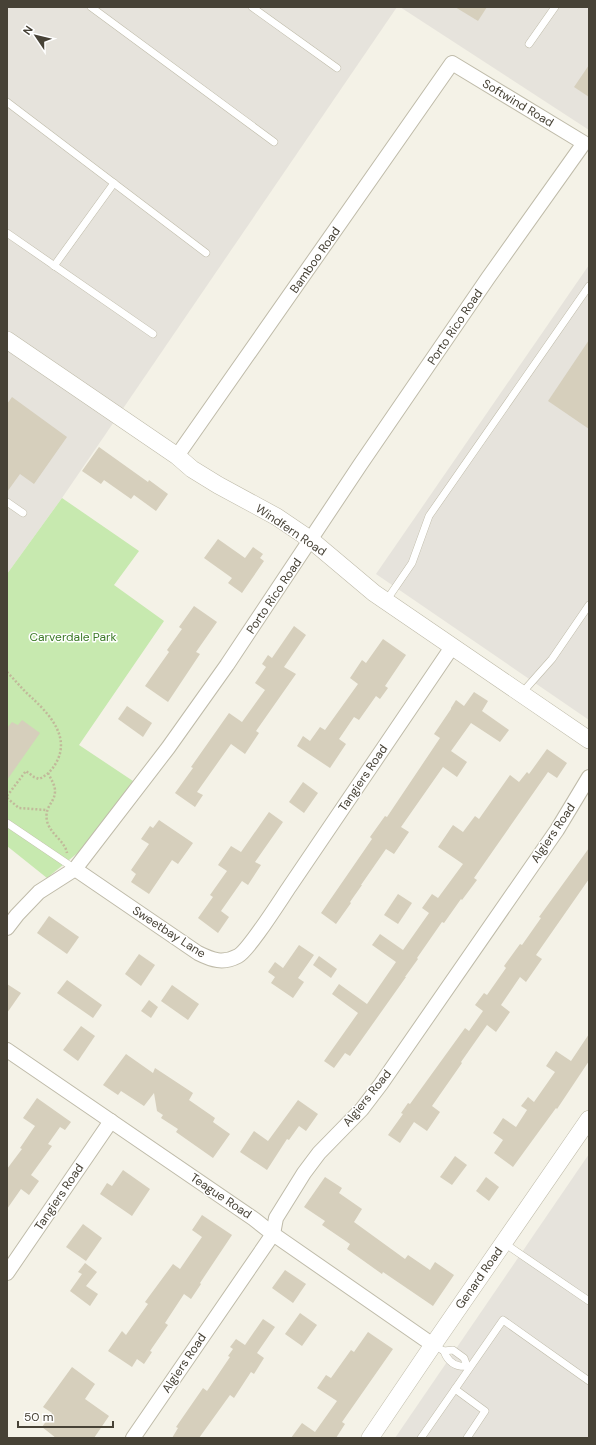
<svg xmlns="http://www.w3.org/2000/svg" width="596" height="1445" font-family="'DM Sans',sans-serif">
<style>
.industrial{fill:#e6e3dc}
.green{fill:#c7e9af}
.building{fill:#d6cfbc}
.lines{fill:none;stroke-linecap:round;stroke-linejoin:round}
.service-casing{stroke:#bfbba9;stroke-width:8}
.minor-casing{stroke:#bfbba9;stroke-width:16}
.tertiary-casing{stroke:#bfbba9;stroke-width:18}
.path{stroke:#c1b99a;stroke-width:2.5;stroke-dasharray:2 2;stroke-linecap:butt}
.service{stroke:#fff;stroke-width:7}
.minor{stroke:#fff;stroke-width:14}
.tertiary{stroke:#fff;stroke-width:17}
.labels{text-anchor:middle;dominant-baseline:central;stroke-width:3;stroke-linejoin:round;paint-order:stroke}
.street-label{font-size:12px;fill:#474236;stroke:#fff}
.park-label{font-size:12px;fill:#3c7a28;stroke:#fff}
</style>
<rect width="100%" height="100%" fill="#f4f2e7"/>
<!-- industrial -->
<g class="industrial">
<path d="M7,7H397L62,498L7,574Z"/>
<path d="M400,7H589V130Z"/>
<path d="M589,265V720L376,574Z"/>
<path d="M589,1154V1438H395Z"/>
</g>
<!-- green -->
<path class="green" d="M62,498L139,551L114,585L164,621L79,745L133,781L135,783L80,851L47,878L7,846V574Z"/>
<!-- building -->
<g class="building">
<path d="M455,7H487L478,21Z"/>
<path d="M589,65V97L574,87Z"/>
<path d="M589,340V429L548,401Z"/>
<path d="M12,397L67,437L34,484L20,474L7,492V404Z"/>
<path d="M99,447L148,482L149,480L168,494L156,511L134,495L131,499L104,480L101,484L82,471Z"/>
<path d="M218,539L245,558L253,547L263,554L260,558L264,561L242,593L228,583L232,578L204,558Z"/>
<path d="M194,606L217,622L196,652L200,654L168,702L145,686L169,652L167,650L182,629L179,627Z"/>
<path d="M294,626L306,635L284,667L296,674L256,731L259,733L245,754L231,744L197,792L203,795L195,807L175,793L193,768L191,767L229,713L242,722L265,690L255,683L266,667L262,664L268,655L272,658Z"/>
<path d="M383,639L406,655L385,686L388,688L380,699L376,696L359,720L354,717L339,739L346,744L330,768L297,746L303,736L310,741L320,727L325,730L358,684L350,678L362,660L366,663Z"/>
<path d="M474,692L488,701L482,711L509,730L500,742L471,723L451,751L467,762L457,777L443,767L401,827L409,832L394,854L386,849L361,885H362L350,902L351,903L336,924L321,913L372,839L370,837L385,816L387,817L440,738L434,734L451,709V708L456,700L464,706Z"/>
<path d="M127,706L152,723L143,737L118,719Z"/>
<path d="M22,720L40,733L7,780V728L12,722L18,725Z"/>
<path d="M547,749L567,763L557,778L548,772L474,878L477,880L462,900L461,899L444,923L442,922L417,958L418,959L405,977H406L350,1056L345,1053L334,1068L324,1061L358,1013L332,994L339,984L367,1004L396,962L372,945L380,934L403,950L429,913L422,908L432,894L438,898L463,864L438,847L453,825L463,832L475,816L479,819L510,775L519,782L527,772L529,774Z"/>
<path d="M303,782L318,793L304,813L289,802Z"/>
<path d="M269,812L283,822L255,862L261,865L248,885L242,881L221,911L229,917L218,933L198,918L213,897L210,895L227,871L218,865L231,846L241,852Z"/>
<path d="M159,820L193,843L178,864L172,860L149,894L131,882L136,874L131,870L149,844L141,839L150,826L153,828Z"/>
<path d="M589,848V879L536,955L542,959L526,982L520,977L501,1005L510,1012L496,1032L487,1025L461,1062L462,1063L432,1106L440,1112L427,1131L414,1122L400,1143L388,1135L403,1114L401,1113L408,1103L410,1104L465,1028L469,1031L483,1011L475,1005L484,993L487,995L506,968L504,966L520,944L522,945L541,918L539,917Z"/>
<path d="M398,894L412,903L398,924L384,915Z"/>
<path d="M49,916L79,937L67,954L37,933Z"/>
<path d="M299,945L314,955L298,978L304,982L293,998L271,983L275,977L268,972L275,962L283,968Z"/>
<path d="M139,954L155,965L141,986L125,974Z"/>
<path d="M319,956L337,969L331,978L313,965Z"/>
<path d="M67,980L102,1005L93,1018L57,993Z"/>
<path d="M7,984L21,993L7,1013Z"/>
<path d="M172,985L199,1004L188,1020L161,1001Z"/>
<path d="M149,1000L158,1007L151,1018L141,1011Z"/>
<path d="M81,1026L95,1036L78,1061L63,1050Z"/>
<path d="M589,1034V1061L557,1109L556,1108L513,1167L494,1153L503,1140L493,1133L503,1118L516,1127L527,1110L521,1106L528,1097L534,1102L555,1072L546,1066L556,1051L571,1061Z"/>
<path d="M126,1054L153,1073L155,1068L193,1093L189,1100L215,1118L213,1122L230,1134L213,1158L176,1132L178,1129L161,1118L163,1115L157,1111L154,1093L144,1106L121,1091L118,1095L103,1085Z"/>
<path d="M37,1098L71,1122L65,1130L60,1127L48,1144L52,1146L31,1175L39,1181L29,1195L21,1189L7,1209V1169L22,1149L20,1148L35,1126L23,1118Z"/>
<path d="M298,1100L318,1114L306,1131L299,1126L289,1140L287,1139L267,1170L240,1152L254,1131L268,1141Z"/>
<path d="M455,1156L467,1165L452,1185L440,1177Z"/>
<path d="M123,1170L150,1189L132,1216L100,1194L107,1183L112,1186Z"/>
<path d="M325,1177L342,1188L339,1193L362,1209L354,1222L405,1259L408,1255L430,1270L435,1262L454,1275L433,1306L383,1272L382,1274L347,1249L350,1244L322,1225L325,1221L304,1207Z"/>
<path d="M486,1177L499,1187L489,1201L476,1191Z"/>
<path d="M202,1215L232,1235L200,1283L201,1284L191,1299L184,1294L165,1323L168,1325L150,1351L152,1352L144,1364L137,1359L132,1367L108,1351L122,1331L126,1335L148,1304L145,1302L173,1264L180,1269L202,1237L192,1230Z"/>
<path d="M83,1224L102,1238L86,1261L66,1247Z"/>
<path d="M85,1263L97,1272L86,1286L98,1294L90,1306L70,1291L82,1274L78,1272Z"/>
<path d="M285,1270L306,1284L293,1303L272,1288Z"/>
<path d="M300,1313L317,1325L302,1346L285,1334Z"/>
<path d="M263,1319L275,1327L257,1353L264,1358L254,1374L251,1372L234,1398L230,1395L199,1438H172L178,1428L176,1427L203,1388L207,1391L230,1357L228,1356L233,1349L230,1347L236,1339L245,1345Z"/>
<path d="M368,1332L393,1349L342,1422L345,1424L336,1438H291L302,1423L315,1432L337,1401L317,1388L326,1375L331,1378L351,1350L354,1352Z"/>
<path d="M72,1367L95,1384L85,1399L109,1416L94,1438H56L42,1427L52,1413L43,1407Z"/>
</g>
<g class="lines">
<defs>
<g id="service">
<path d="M91,7L274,142"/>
<path d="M252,7L337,68"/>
<path d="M529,44L555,7"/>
<path d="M7,102L206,253"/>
<path d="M7,233L153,334"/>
<path d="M54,266L114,183"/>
<path d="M7,502L23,513"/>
<path d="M386,601L412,563L429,516L589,286"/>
<path d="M521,694L552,659L589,605"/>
<path d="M7,823L75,869"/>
<path d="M504,1243L589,1301"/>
<path d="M433,1345L444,1351L453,1350L464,1358L467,1366"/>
<path d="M444,1351C446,1358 452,1365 460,1366C464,1367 465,1365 469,1368"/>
<path d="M455,1389L485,1411L467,1438"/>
<path d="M421,1438L503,1320L589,1381"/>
</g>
<g id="minor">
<path d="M75,869L198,953C212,960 223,964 238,956C249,950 281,899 290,886C344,806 398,727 452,647"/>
<path d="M7,928L17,915L39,892L75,869L168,748L227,665L360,465L488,278L584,143L452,63L177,456"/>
<path d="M7,1050L254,1219L273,1234L433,1345"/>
<path d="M7,1273L111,1121"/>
<path d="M133,1438L273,1234L276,1218L304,1173L319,1153L362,1109L381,1084L557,830L589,777"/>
</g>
<g id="tertiary">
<path d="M7,340L177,456L192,469L218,485L277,517L311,540L374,593L589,740"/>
<path d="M370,1438L433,1345L589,1119"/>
</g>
</defs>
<!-- service casing -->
<use href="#service" class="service-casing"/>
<!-- minor casing -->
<use href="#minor" class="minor-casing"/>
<!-- tertiary casing -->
<use href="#tertiary" class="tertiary-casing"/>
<!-- path -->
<g class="path">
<path d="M7,672C15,680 22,689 31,697C47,712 69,734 58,759C54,768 48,775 39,779L34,777L26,771L7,796"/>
<path d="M48,773C51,779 55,785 55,791C55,803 44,806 47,821C50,834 65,841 67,853"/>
<path d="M7,798L19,808L46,810"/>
</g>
<!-- service -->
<use href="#service" class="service"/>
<!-- minor -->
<use href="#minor" class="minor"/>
<!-- tertiary -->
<use href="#tertiary" class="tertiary"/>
</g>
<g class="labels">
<!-- street labels -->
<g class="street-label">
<text transform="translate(518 103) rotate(31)">Softwind Road</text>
<text transform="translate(315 260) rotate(-55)">Bamboo Road</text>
<text transform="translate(455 327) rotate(-56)">Porto Rico Road</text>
<text transform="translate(291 530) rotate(34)">Windfern Road</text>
<text transform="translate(274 596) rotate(-56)">Porto Rico Road</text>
<text transform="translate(363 778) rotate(-56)">Tangiers Road</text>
<text transform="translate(553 833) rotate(-56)">Algiers Road</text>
<text transform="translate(169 932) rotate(33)">Sweetbay Lane</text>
<text transform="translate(367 1098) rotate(-51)">Algiers Road</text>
<text transform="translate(221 1196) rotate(34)">Teague Road</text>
<text transform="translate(59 1197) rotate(-56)">Tangiers Road</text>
<text transform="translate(479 1278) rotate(-55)">Genard Road</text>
<text transform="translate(184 1363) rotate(-56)">Algiers Road</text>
</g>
<!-- park labels -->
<g class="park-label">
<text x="73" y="637">Carverdale Park</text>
</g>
</g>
<!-- border -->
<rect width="596" height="1445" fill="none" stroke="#474236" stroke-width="16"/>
<!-- north arrow -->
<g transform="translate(36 36) rotate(305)" stroke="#ffffff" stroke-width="3" paint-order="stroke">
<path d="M0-3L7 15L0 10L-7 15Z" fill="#474236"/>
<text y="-6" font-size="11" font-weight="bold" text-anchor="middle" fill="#474236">N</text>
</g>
<!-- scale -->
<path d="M18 1421v6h95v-6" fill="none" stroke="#474236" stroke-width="2"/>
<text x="24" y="1421" font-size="12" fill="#474236" stroke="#ffffff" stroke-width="3" paint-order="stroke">50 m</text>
</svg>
